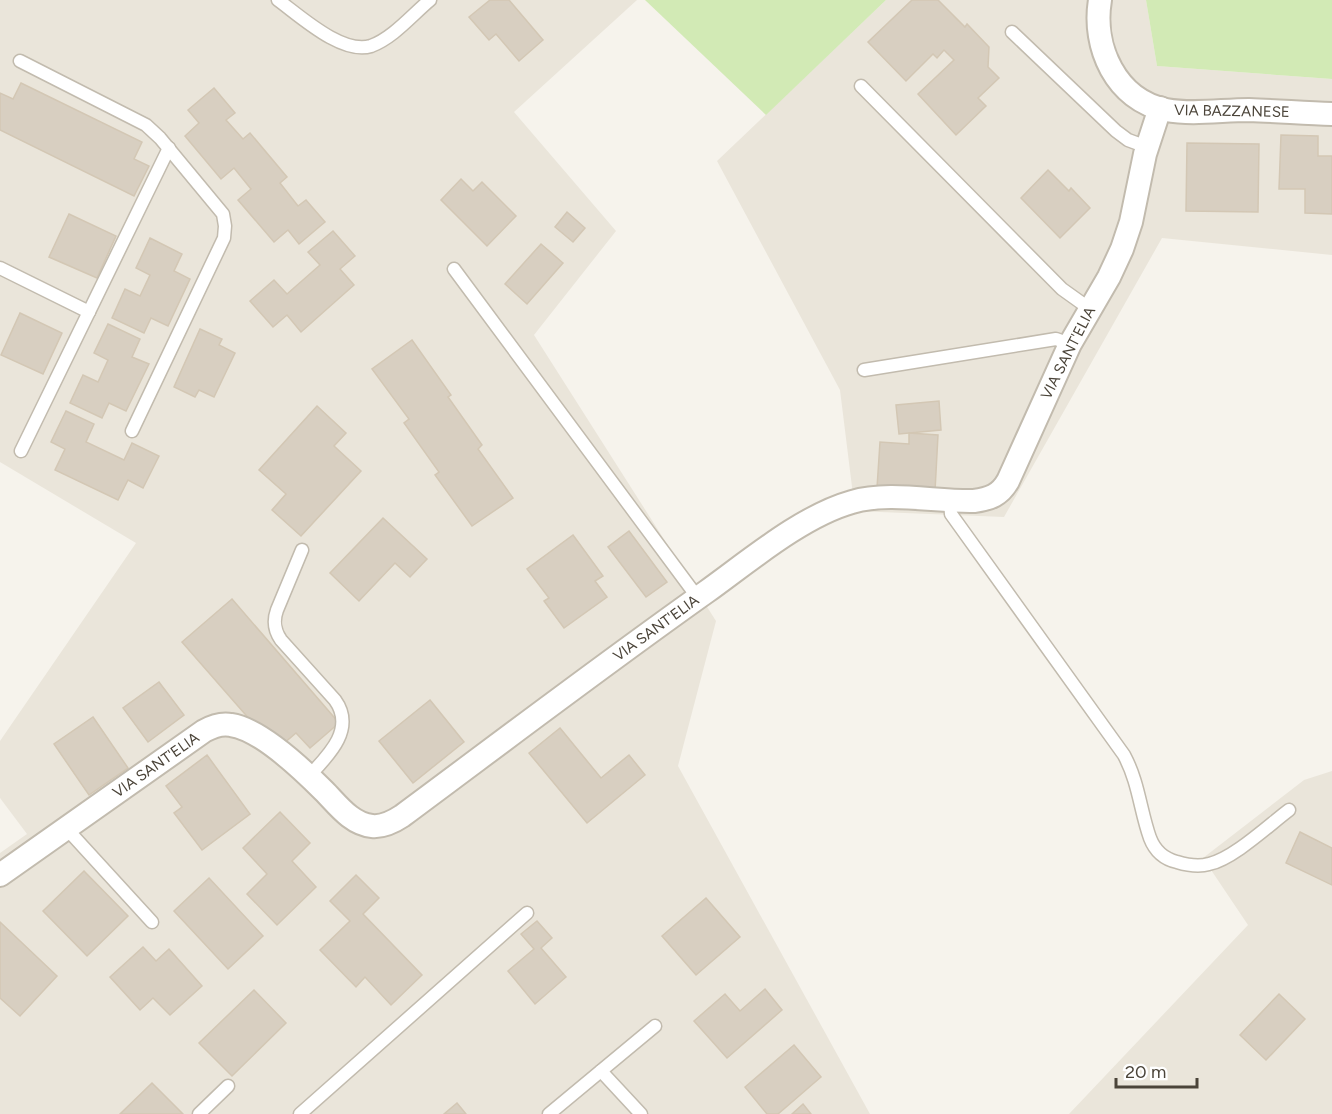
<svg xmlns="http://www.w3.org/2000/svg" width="1332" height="1114" font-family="Figtree,sans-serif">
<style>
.residential{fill:#eae5da}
.green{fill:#d2eab5}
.building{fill:#d8cfc1;stroke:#d3c7b4;stroke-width:1.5}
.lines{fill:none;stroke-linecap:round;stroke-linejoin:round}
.service-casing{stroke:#c2bbae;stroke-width:15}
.minor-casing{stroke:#c2bbae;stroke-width:26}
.service{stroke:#fff;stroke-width:12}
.minor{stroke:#fff;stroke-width:22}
.labels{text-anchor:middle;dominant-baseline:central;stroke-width:4.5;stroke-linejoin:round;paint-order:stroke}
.street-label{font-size:15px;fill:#4b4439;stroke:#fff}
</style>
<rect width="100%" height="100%" fill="#f6f3ec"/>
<!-- residential -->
<g class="residential">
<path d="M0,0H637L514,112L616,231L534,335L716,621L678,766L870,1114H0V853L27,834L0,798V741L136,543L0,462Z"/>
<path d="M886,0H1146L1157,66L1332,79V255L1162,238L1004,517L855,511L840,390L717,161Z"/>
<path d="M1332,771V1114H1069L1248,925L1203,858L1304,780Z"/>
</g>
<!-- green -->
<g class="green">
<path d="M645,0H886L766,115Z"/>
<path d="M1146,0H1332V79L1157,66Z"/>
</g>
<!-- building -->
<g class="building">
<path d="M490,0H509L543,40L519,61L496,34L489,40L469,17Z"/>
<path d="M912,0H938L965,27L967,24L989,47L988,67L999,78L978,98L986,106L956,135L918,94L954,60L944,50L937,58L933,54L906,81L868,42Z"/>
<path d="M21,83L142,142L134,159L149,166L134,196L0,130V93L13,99Z"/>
<path d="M214,88L235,113L226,120L243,139L250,133L287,177L280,183L298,206L306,200L325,222L299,244L288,230L274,242L238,200L251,189L234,168L221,179L185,136L199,123L188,110Z"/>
<path d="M1281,135L1318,136V156H1332V214L1305,213V189H1279Z"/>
<path d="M1187,143L1259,144L1258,212L1186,211Z"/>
<path d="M1048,170L1069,191L1071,188L1090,208L1060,238L1021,198Z"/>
<path d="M461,179L473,191L482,182L516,216L487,246L441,200Z"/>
<path d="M567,212L585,228L573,242L555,227Z"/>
<path d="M69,214L116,236L97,278L49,257Z"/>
<path d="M333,231L355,256L340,269L354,285L301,332L287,315L273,327L250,301L274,280L287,294L320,265L308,252Z"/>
<path d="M150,238L182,254L174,271L190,279L168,326L151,318L144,333L112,318L125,289L140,296L150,275L136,268Z"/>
<path d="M541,244L563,263L527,304L505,284Z"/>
<path d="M20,313L62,333L43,374L1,355Z"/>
<path d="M108,324L140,339L132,357L149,364L126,411L109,403L102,418L70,403L83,375L98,382L108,360L94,353Z"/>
<path d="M200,329L222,339L219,345L235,353L214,397L199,390L195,397L174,387Z"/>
<path d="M412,340L451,395L448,397L482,445L478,449L513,498L472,526L435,475L439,472L404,423L409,419L372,369Z"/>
<path d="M939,401L941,430L899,434L896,405Z"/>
<path d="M317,406L346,433L334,446L361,471L301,536L272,510L286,494L259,470Z"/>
<path d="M66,411L94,424L86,442L124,460L132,443L159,456L143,488L128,480L118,500L55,470L65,449L51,442Z"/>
<path d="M909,433L938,435L935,491L877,488L880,442L909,444Z"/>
<path d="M383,518L427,559L410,577L395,563L359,601L330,573Z"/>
<path d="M629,531L667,582L646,597L608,547Z"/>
<path d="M573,535L603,576L595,581L607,597L564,628L544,601L549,598L527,569Z"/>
<path d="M232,599L339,723L310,748L296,733L283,744L251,721L182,642Z"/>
<path d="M159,682L184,715L148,742L123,708Z"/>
<path d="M430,700L464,742L413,783L379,741Z"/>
<path d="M93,717L128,768L89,795L54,744Z"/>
<path d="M560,728L601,778L629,755L645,775L587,823L529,753Z"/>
<path d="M207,755L250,814L202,850L174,813L182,807L166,786Z"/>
<path d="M280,812L310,843L292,861L316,887L277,925L247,894L267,874L243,848Z"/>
<path d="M1300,832L1332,848V885L1286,863Z"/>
<path d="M84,871L128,916L87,956L43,911Z"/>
<path d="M356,875L379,898L363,914L422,975L391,1005L365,977L356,987L320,950L350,921L330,901Z"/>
<path d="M209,878L263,936L228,969L174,911Z"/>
<path d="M706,898L740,937L696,975L662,936Z"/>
<path d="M537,921L552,938L541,948L566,977L535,1004L508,971L534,949L521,934Z"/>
<path d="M0,922L57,976L20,1016L0,998Z"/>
<path d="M143,947L156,961L169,949L202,986L170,1015L153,998L140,1010L110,977Z"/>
<path d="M765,989L782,1010L727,1058L694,1021L725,994L740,1011Z"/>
<path d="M254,990L286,1023L232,1076L199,1043Z"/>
<path d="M1279,994L1305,1019L1266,1060L1240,1035Z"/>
<path d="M794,1045L821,1077L778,1114H767L745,1087Z"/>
<path d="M152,1083L183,1114H120Z"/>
<path d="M457,1103L466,1114H444Z"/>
<path d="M803,1104L811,1114H792Z"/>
</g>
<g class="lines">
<defs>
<g id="service">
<path d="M278,0C300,16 342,55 371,46C393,38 412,15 430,0"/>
<path d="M1012,32L1116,131L1128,140L1147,147"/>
<path d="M20,61L146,125L160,138L223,214L225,226L224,238L132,431"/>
<path d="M861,86L1062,289L1090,309"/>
<path d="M0,268L89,312"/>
<path d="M454,269L698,598"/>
<path d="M864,370L1056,339L1070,344"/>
<path d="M21,451L169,148"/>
<path d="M950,501L951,514L1124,755C1139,783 1140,810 1150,838C1155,851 1164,859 1177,862C1187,865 1199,867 1209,864C1233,859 1269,825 1289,810"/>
<path d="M302,550L277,610C273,621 274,630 281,640L335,700C356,729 328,756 309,776"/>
<path d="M66,828L152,922"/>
<path d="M601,1071L641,1114"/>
<path d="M199,1114L228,1086"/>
<path d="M300,1114L527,913"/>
<path d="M549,1114L655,1026"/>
</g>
<g id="minor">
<path d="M1100,0C1092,47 1116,100 1166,110C1193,115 1222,110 1249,110C1277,111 1304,113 1332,114"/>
<path d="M0,875L204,731C213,726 221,723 231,725C260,729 303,770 324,791C337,804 351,824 372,826C382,827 393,822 402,816C503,741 603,665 706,592C748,562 802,516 852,502C889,491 936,502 974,501C990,499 1000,495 1008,481L1070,344L1109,277L1122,249L1131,222L1145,154L1160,108"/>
</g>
</defs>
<!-- service casing -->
<use href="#service" class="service-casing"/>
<!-- minor casing -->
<use href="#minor" class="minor-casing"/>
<!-- service -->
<use href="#service" class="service"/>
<!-- minor -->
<use href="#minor" class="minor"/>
</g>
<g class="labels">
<!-- street labels -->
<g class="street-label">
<text transform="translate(1232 111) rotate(1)">VIA BAZZANESE</text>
<text transform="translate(1068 353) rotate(-63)">VIA SANT'ELIA</text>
<text transform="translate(656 628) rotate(-36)">VIA SANT'ELIA</text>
<text transform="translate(156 765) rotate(-35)">VIA SANT'ELIA</text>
</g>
</g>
<!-- scale -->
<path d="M1116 1078v9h81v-9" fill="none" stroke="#4b4439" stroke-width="3"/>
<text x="1125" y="1078" font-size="18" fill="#4b4439" stroke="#ffffff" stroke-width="4.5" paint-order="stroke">20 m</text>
</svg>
